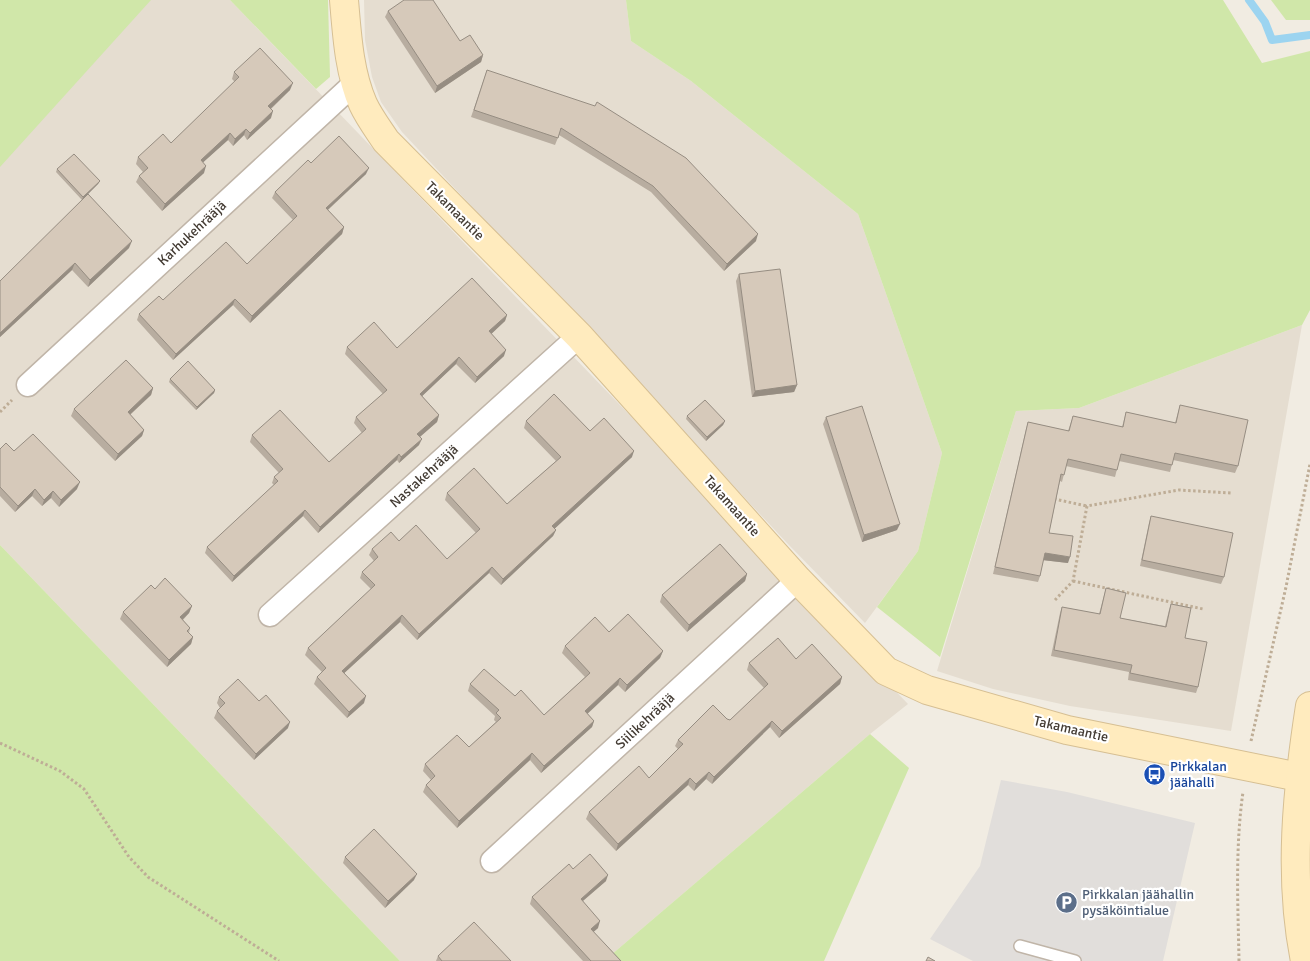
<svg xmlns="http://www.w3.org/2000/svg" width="1310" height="961" font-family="Signika,sans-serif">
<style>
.residential{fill:#e5ddd0}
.green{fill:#d0e7a9}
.parking{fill:#e1dedb}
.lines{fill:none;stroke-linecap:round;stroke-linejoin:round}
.stream{stroke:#9cd4f0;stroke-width:8}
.lane-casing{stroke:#c0b5a8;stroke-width:14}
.street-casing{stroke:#c0b5a8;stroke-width:25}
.secondary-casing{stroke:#d6bf93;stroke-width:30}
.path{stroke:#bead96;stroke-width:3;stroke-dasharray:2.5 2.5;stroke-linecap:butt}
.lane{stroke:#fff;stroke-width:11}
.street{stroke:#fff;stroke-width:22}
.secondary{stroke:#ffebbe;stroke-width:28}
.wall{fill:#b8ada0}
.shaded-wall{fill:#968d82}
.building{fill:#d6c9ba;stroke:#968d82}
.labels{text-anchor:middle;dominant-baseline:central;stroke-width:4.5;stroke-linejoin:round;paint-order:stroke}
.street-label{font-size:14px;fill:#433b33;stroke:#fff}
.transit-label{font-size:14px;fill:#164399;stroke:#fff;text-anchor:start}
.service-label{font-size:14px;fill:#4e5e75;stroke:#fff;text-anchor:start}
</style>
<rect width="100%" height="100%" fill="#f1ece2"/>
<!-- residential -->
<g class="residential">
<path d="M150,0H230L908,704L870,734L604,961H400L0,545V160Z"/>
<path d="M364,0H626L631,41L691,81L858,214L942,453L918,551L865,623L787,543L402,132L381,102L372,77L365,40Z"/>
<path d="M1302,325L1231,731L1070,706L993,689L937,671L1016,411L1079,408Z"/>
</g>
<!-- green -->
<g class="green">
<path d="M0,0H151L0,167Z"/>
<path d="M230,0H328L330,77L316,89Z"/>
<path d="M626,0H1223L1262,63L1310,51V310L1302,325L1079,408L1016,411L940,657L877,607L918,551L942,453L858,214L691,81L631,41Z"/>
<path d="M1271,0H1310V20H1286Z"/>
<path d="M0,545L400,961H0Z"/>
<path d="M870,734L909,768L824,961H604Z"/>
</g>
<!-- parking -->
<path class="parking" d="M1001,780L1067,792L1195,823L1163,961H973L930,939L980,866Z"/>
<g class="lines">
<!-- stream -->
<path class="stream" d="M1249,0L1265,22L1272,40L1310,35"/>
<defs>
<path id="lane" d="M1020,946L1075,961"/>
<g id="street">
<path d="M28,385L356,82"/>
<path d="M270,615L579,336"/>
<path d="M492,861L798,580"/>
</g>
<g id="secondary">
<path d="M344,0C347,35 349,72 363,104C369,117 378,129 386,141L579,336L798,580L886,671L927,690L1067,730L1299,777"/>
<path d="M1305,961C1288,877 1297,790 1310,706"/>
</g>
</defs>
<!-- lane casing -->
<use href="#lane" class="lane-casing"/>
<!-- street casing -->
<use href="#street" class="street-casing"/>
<!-- secondary casing -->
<use href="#secondary" class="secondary-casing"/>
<!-- path -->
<g class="path">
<path d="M0,412L12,400"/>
<path d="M1054,499L1087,506"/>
<path d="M1073,581L1203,609"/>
<path d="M1055,600L1073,581L1087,506L1179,490L1231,493"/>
<path d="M1251,741L1286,587L1310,464"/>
<path d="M0,743L60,771L84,789L129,857L148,877L279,961"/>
<path d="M1239,961C1238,905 1235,848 1243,792"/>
</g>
<!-- lane -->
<use href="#lane" class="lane"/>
<!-- street -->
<use href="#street" class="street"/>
<!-- secondary -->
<use href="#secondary" class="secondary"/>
</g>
<!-- wall -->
<g class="wall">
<path d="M388,11L460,41L483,55L481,62L435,93L385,17Z"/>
<path d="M487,70L756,241L724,271L651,192L559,135L555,145L471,117Z"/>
<path d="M234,72L290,90L271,109V118L247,140L244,135L233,146L228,140L203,162L204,173L162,211L136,182L139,176L143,172L136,164L138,157L171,143L235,82L232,79Z"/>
<path d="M311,163L366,174L328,210L344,227L342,234L250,323L233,305L173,360L137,320L139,314L163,300L247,264L293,220L272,198L275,192Z"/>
<path d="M57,169L100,181L98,184L82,200L56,172Z"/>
<path d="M129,248L88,287L72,270L0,337V281Z"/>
<path d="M739,274L797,385L794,392L752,397L736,281Z"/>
<path d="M507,315L505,321L491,334L504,356L475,383L456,364L422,396L439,415L437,422L420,437L419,445L399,463L397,460L318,533L303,516L232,582L205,553L207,547L274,485L272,483L274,477L279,473L250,442L252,435L329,462L362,433L354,423L356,417L383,394L345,354L347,347L397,348Z"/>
<path d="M170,379L215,390L214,393L196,410L169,382Z"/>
<path d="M153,388L151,395L130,415L144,430L142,436L115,461L71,416L74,409Z"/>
<path d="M1180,405L1238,466L1235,473L1173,460L1170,472L1119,461L1115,477L1066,466L1062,482L1060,481L1049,533L1068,563L1043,560L1040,576L1038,582L993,574L1026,429L1028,422L1068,431L1073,416L1122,427L1126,412L1175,423Z"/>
<path d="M687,416L725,421L723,425L706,441L686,419Z"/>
<path d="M826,417L897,530L862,542L823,424Z"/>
<path d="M526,421L590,431L632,457L554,529L556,530L553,536L501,585L489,573L417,640L400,622L344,673L364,703L347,718L314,684L317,677L322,672L305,655L308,648L371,589L360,578L362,572L374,561L369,555L372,549L399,541L447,559L476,533L445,500L447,493L507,504L556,461L524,428Z"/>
<path d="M0,449L14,451L77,489L59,507L51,498L42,506L32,496L15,512L0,496Z"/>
<path d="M1151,516L1224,577L1221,584L1140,566L1149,523Z"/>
<path d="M747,574L745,581L687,632L660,602L662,595Z"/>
<path d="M1106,588L1120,618L1165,626L1169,610L1171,604L1185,638L1198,687L1196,693L1128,680L1129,672L1051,656L1060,613L1062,607L1099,614Z"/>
<path d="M155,589L192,606L189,613L183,620L190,628L189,633L193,637L191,644L167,667L120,619L123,612Z"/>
<path d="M609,632L663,651L660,658L625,692L618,685L587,713L594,721L592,727L541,773L530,760L457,828L423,792L426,785L431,780L423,771L425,764L469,747L496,722L494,720L495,716L468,691L470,684L515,696L544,715L585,677L562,653L565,646Z"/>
<path d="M796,659L842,677L840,684L779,738L770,727L712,784L706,779L694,791L688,785L616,851L586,819L589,812L649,778L678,749L675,746L678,740L727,719L730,720L764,688L747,670L749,663Z"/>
<path d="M219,697L259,701L288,728L254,760L214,718L217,711L220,708L217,703Z"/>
<path d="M345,857L414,880L385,908L343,863Z"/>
<path d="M573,869L606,881L583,901L598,928L593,932L621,961H583L530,904L532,897Z"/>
<path d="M438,956L511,961H436Z"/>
</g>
<!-- shaded-wall -->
<g class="shaded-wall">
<path d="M483,55L481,62L435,93L437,86Z"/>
<path d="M293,83L290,90L266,113L268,106Z"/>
<path d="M273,111L271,118L247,140L250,133Z"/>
<path d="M246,129L244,135L233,146L235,139Z"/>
<path d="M230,133L228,140L198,167L201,160Z"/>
<path d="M206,166L204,173L162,211L165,204Z"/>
<path d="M369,168L366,174L323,214L326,208Z"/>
<path d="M100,181L98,184L82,200L83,197Z"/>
<path d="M344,227L342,234L250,323L252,316Z"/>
<path d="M758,234L756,241L724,271L727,264Z"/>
<path d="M132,241L129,248L88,287L90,280Z"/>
<path d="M75,263L72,270L0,337V333Z"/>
<path d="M235,299L233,305L173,360L176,354Z"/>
<path d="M507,315L505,321L487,338L489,331Z"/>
<path d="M506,350L504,356L475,383L477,377Z"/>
<path d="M459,357L456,364L418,400L420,394Z"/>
<path d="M797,385L794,392L752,397L755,391Z"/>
<path d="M153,388L151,395L125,419L128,412Z"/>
<path d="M215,390L214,393L196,410L197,407Z"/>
<path d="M439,415L437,422L415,441L417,434Z"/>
<path d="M725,421L723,425L706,441L707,437Z"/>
<path d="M144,430L142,436L115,461L118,454Z"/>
<path d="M422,439L419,445L399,463L401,457Z"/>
<path d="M634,451L632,457L550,533L552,526Z"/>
<path d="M399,454L397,460L318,533L320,527Z"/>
<path d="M80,482L77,489L59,507L61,500Z"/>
<path d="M35,489L32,496L15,512L18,506Z"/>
<path d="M53,491L51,498L42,506L44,500Z"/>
<path d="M305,510L303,516L232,582L234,576Z"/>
<path d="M900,524L897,530L862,542L864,535Z"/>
<path d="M556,530L553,536L501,585L503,579Z"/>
<path d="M1045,553L1070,557L1068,563L1042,560Z"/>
<path d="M492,567L489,573L417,640L419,634Z"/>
<path d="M747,574L745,581L687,632L689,625Z"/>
<path d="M192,606L189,613L178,624L180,617Z"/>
<path d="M402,615L400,622L340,677L342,671Z"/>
<path d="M193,637L191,644L167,667L169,660Z"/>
<path d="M663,651L660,658L625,692L627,685Z"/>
<path d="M842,677L840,684L779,738L782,731Z"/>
<path d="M620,678L618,685L583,718L585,711Z"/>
<path d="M366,696L364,703L347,718L349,712Z"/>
<path d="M594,721L592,727L541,773L544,766Z"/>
<path d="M772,721L770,727L712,784L714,777Z"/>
<path d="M290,722L288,728L254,760L256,754Z"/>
<path d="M532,753L530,760L457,828L459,821Z"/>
<path d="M709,772L706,779L694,791L696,784Z"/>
<path d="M690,778L688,785L616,851L618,844Z"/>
<path d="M417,874L414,880L385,908L388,901Z"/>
<path d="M608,875L606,881L578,905L581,899Z"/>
<path d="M600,921L598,928L589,936L591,929Z"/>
</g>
<!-- building -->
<g class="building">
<path d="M404,0H433L460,41L470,35L483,55L437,86L388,11Z"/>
<path d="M260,48L293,83L268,106L273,111L250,133L246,129L235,139L230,133L201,160L206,166L165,204L139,176L148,168L138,157L163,134L171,143L239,77L234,72Z"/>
<path d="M487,70L595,106L597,102L686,158L758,234L727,264L653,186L561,128L558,138L474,110Z"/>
<path d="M339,136L369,168L326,208L344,227L252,316L235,299L176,354L139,314L159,296L163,300L226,242L247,264L297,216L275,192L308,160L311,163Z"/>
<path d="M74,154L100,181L83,197L57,169Z"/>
<path d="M88,194L132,241L90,280L75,263L0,333V281Z"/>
<path d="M780,269L797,385L755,391L739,274Z"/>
<path d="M472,278L507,315L489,331L506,350L477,377L459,357L420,394L439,415L417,434L422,439L401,457L399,454L320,527L305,510L234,576L207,547L278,481L274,477L283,469L252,435L280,410L329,462L366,429L356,417L387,390L347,347L374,322L397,348Z"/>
<path d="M126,360L153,388L128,412L144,430L118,454L74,409Z"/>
<path d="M188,361L215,390L197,407L170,379Z"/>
<path d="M554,394L590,431L604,418L634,451L552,526L556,530L503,579L492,567L419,634L402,615L342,671L366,696L349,712L317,677L326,668L308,648L375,585L362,572L378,557L372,549L391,532L399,541L416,525L447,559L480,529L447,493L474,468L507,504L561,457L526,421Z"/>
<path d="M705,400L725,421L707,437L687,416Z"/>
<path d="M1180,405L1248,420L1238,466L1175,453L1172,465L1121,454L1117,470L1068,459L1064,475L1061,474L1049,533L1073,536L1070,557L1045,553L1040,576L995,567L1028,422L1069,431L1073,416L1123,427L1126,412L1176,423Z"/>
<path d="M862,406L900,524L864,535L826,417Z"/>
<path d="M33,434L80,482L61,500L53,491L44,500L35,489L18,506L0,487V449L6,443L14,451Z"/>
<path d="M1151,516L1233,533L1224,577L1142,560Z"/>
<path d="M720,544L747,574L689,625L662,595Z"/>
<path d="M165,578L192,606L180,617L190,628L187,631L193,637L169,660L123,612L151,585L155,589Z"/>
<path d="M1106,588L1126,593L1120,618L1166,627L1171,604L1191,608L1185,638L1207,642L1198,687L1130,673L1132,665L1054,650L1062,607L1100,614Z"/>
<path d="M628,614L663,651L627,685L620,678L585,711L594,721L544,766L532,753L459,821L426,785L435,776L425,764L457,735L469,747L501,718L496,713L499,710L470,684L484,669L515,696L521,690L544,715L590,673L565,646L595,617L609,632Z"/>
<path d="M778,638L796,659L812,644L842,677L782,731L772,721L714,777L709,772L696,784L690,778L618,844L589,812L639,766L649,778L683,744L678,740L713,705L727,719L730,720L768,684L749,663Z"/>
<path d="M238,679L259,701L266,695L290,722L256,754L217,711L225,703L219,697Z"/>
<path d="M374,829L417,874L388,901L345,857Z"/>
<path d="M590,854L608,875L581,899L600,921L591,929L621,961H591L532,897L569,864L573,869Z"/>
<path d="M474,922L511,961H442L438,956Z"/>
<path d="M928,957L935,961H926Z"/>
</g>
<!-- icons -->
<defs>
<symbol id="bus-disc" viewBox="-11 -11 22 22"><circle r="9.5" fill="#1a4fb4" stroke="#fff"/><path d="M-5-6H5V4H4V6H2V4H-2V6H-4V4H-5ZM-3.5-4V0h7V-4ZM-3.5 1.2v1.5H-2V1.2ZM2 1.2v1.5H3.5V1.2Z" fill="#fff"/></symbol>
<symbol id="parking-disc" viewBox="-11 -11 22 22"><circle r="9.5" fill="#5c6f8a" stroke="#fff"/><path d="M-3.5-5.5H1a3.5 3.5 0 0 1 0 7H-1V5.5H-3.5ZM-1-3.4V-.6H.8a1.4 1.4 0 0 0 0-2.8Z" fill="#fff"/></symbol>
</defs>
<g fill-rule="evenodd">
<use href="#bus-disc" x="1142" y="762" width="25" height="25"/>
<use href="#parking-disc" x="1054" y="890" width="25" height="25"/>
</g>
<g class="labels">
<!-- street labels -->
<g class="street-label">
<text transform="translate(455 211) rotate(45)">Takamaantie</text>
<text transform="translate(192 233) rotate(-43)">Karhukehrääjä</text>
<text transform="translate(424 476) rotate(-42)">Nastakehrääjä</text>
<text transform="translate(732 506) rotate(48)">Takamaantie</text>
<text transform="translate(645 721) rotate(-43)">Siilikehrääjä</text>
<text transform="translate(1071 729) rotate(13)">Takamaantie</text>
</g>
<!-- transit labels -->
<g class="transit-label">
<text x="1170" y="766">Pirkkalan<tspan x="1170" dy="16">jäähalli</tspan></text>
</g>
<!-- service labels -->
<g class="service-label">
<text x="1082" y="894">Pirkkalan jäähallin<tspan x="1082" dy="16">pysäköintialue</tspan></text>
</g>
</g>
</svg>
